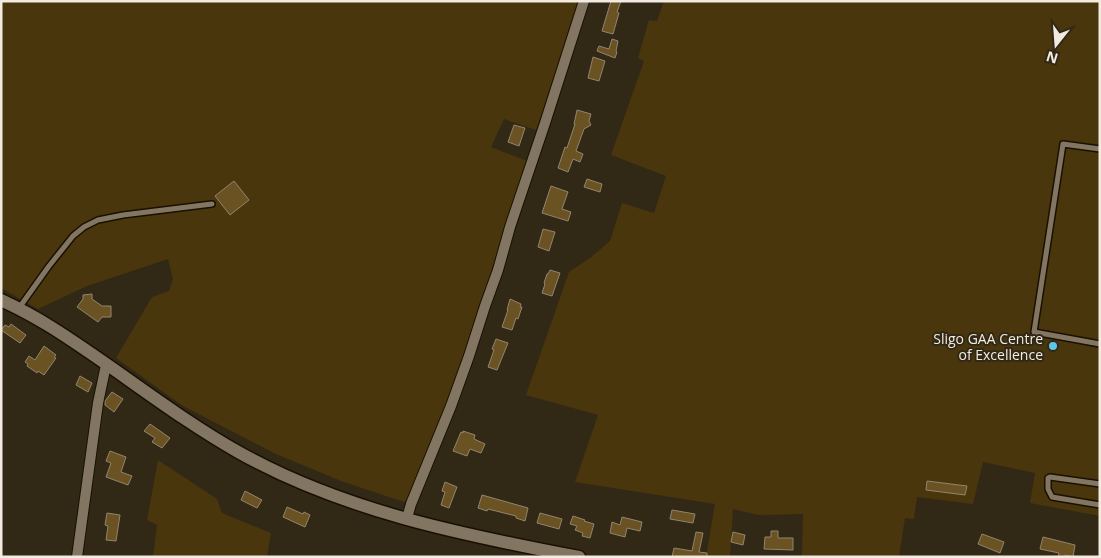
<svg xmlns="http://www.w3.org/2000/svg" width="1101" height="558" font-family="'Open Sans',sans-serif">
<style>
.green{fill:#49360c}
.building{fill:#6b5223;stroke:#918570}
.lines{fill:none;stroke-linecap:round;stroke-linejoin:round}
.lane-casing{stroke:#191002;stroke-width:8}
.street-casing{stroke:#191002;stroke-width:12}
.secondary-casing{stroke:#191002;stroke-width:15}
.lane{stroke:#827662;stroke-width:5}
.street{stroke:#827662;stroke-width:10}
.secondary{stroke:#827662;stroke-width:12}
.poi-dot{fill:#5cc7e8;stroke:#322816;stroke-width:2}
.labels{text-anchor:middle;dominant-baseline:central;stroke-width:4;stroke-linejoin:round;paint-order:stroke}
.poi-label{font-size:14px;fill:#f2ebe0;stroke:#322816;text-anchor:end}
</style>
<rect width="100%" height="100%" fill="#322816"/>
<!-- green -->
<g class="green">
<path d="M1,1H579L561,55L555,79L536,130L504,119L491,147L527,161L448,404L408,499L404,502L341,481L276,454L183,406L116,358L152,297L169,291L173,279L168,259L87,286L38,309L1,288Z"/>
<path d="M664,1H1100V516L1030,503L1035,473L983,462L973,504L917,497L914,519L905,518L899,557H802L803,514L758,515L733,509L730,557H706L715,504L575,482L598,415L526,395L569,272L590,258L610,241L622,203L654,213L666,176L611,155L644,61L638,58L649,20L657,21Z"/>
<path d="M158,460L217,499L222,513L271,533L267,557H153L157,525L147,520Z"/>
</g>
<!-- building -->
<g class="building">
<path d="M611,1H621L617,12L619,13L613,34L602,31Z"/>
<path d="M612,39L618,41L616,51L617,52L615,58L597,51L599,46L609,49Z"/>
<path d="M593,57L605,61L599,81L588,78Z"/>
<path d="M577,110L591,114L589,121L591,125L584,129L576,151L583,154L580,162L573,159L568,172L558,168L565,147L567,148L575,124H574Z"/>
<path d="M514,125L525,128L519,146L508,142Z"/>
<path d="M587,179L602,184L600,192L584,187Z"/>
<path d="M234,181L249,200L230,215L215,196Z"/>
<path d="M551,186L568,192L562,209L571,212L568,221L542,213Z"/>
<path d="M543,229L555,232L549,251L538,247Z"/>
<path d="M550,270L560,273L552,296L542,293L545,284L544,283L547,274H548Z"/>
<path d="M92,294V299L102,306H111V317H102L98,322L77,307L83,299V295Z"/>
<path d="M510,299L521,304L520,307H522L518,319L516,318L512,330L502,327L508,310H507Z"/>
<path d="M11,324L26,335L20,343L1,330L5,325L9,327Z"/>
<path d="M496,339L508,343L497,370L488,367L494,350L492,349Z"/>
<path d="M44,346L56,355L54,357L56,358L44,375L38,371L37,373L27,366L28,364L25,362L29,356L35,360Z"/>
<path d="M80,376L92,383L88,392L76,385Z"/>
<path d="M112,392L123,399L114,412L105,405V401Z"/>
<path d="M150,424L170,438L162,448L152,442L155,438L144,431Z"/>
<path d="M463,431L475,435L474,439L485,444L481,453L470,449L467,456L453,451L461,432L463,433Z"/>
<path d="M110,451L126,457L121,472L132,476L128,485L106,477L111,463L106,461Z"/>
<path d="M927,481L967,486L965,495L926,490Z"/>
<path d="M445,482L457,487L449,508L441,505L445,492L442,491Z"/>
<path d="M245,491L262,500L257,508L241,500Z"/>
<path d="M482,495L528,508L525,521L516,518V516L488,509L487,511L478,508Z"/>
<path d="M287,507L303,514L304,512L310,515L305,527L283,517Z"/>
<path d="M672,510L695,514L693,523L670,519Z"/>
<path d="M107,513L120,515L116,541L106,540L108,526L105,525Z"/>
<path d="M540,513L562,519L559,529L537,523Z"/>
<path d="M573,516L585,520L584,521L594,524L590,538L582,536L583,533L575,530L577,526L570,524Z"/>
<path d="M622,517L642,522L640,531L627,528L625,537L610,533L612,522L620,525Z"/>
<path d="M771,531H778V538H793V550L764,549L765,537H771Z"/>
<path d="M696,532L703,533L699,552L707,553V557H672L674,548L692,551Z"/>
<path d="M733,532L745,535L743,545L731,542Z"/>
<path d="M982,534L1004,542L1000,553L978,544Z"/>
<path d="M1043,537L1075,545L1073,557L1065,555V557H1058L1059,553L1040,549Z"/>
</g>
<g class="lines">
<defs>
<g id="lane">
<path d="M1100,149L1063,144L1034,332L1100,344"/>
<path d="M19,308L49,266L73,236L84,227L98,220L123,215L212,204"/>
<path d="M1100,484L1050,477L1048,478V489L1052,497L1100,505"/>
</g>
<g id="street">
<path d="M407,518L411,504L451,406L469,356L485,306L498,270L510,227L545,123L584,1"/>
<path d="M77,557L98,403L106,365"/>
</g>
<path id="secondary" d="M1,300C18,308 35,317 51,327C115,367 174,416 240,453C344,511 463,535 579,557"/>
</defs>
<!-- lane casing -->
<use href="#lane" class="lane-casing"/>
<!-- street casing -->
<use href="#street" class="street-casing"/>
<!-- secondary casing -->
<use href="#secondary" class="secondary-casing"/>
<!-- lane -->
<use href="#lane" class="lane"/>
<!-- street -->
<use href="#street" class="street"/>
<!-- secondary -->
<use href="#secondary" class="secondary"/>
</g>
<!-- markers -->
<circle class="poi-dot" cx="1053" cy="346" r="5"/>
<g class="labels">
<!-- poi labels -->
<g class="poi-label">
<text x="1043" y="338">Sligo GAA Centre<tspan x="1043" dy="16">of Excellence</tspan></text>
</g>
</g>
<!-- border -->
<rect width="1101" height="558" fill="none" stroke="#f2ebe0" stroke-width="5"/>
<!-- north arrow -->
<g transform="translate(1056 45) rotate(197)" stroke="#322816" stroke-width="4" paint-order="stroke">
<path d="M0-4L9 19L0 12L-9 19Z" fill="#f2ebe0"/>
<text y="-8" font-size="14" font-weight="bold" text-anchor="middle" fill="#f2ebe0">N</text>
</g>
</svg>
